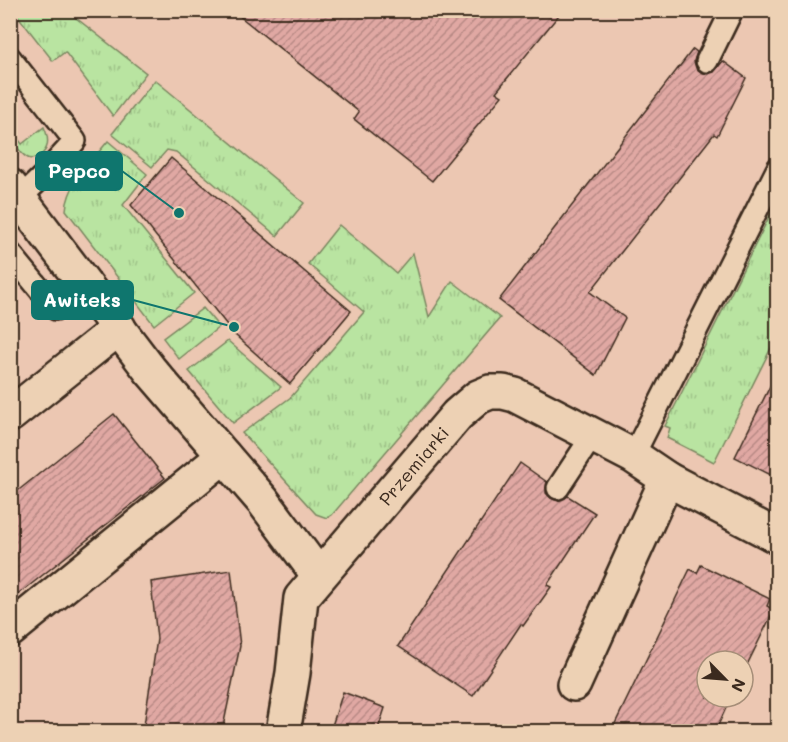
<svg xmlns="http://www.w3.org/2000/svg" width="788" height="742" font-family="Mali,sans-serif">
<style>
.grass{fill:url(#grass-tufts);stroke:#7a8760;stroke-width:1.5}
.building{fill:url(#building-hatch);stroke:#3b2a1e;stroke-width:1.5}
.lines{fill:none;stroke-linecap:round;stroke-linejoin:round}
.service-casing{stroke:#3b2a1e;stroke-width:26}
.minor-casing{stroke:#3b2a1e;stroke-width:38}
.service{stroke:#edd1b4;stroke-width:21}
.minor{stroke:#edd1b4;stroke-width:33}
.labels{text-anchor:middle;dominant-baseline:central;stroke-width:5;stroke-linejoin:round;paint-order:stroke}
.street-label{font-size:18px;fill:#3b2a1e;stroke:#edd1b4}
.leader{fill:none;stroke:#0f766e;stroke-width:2}
.callout-dot{fill:#0f766e;stroke:#edd1b4;stroke-width:2}
.callout{fill:#0f766e;stroke:#0f766e;stroke-width:2}
.callout-label{font-size:20px;text-anchor:middle;font-weight:bold;fill:#fff}
</style>
<defs>
<pattern id="grass-tufts" width="24" height="20" patternUnits="userSpaceOnUse" patternTransform="scale(1.5)"><rect width="24" height="20" fill="#b9e4a1"/><path d="M3 7l-1-3M5 7V3M7 7l1-3M15 17l-1-3M17 17v-4M19 17l1-3" fill="none" stroke="#a0c48a"/></pattern>
<pattern id="building-hatch" width="6" height="6" patternUnits="userSpaceOnUse" patternTransform="scale(1.5)"><rect width="6" height="6" fill="#e0a8a3"/><path d="M-1 1l2-2M0 6l6-6M5 7l2-2" fill="none" stroke="#b78984"/></pattern>
</defs>
<rect width="100%" height="100%" fill="#ecc7b2"/>
<filter id="ink" filterUnits="userSpaceOnUse"><feTurbulence type="fractalNoise" baseFrequency=".0167" numOctaves="2"/><feDisplacementMap in="SourceGraphic" scale="12" xChannelSelector="R" yChannelSelector="G"/><feConvolveMatrix kernelMatrix="1 2 1 2 8 2 1 2 1" color-interpolation-filters="sRGB"/></filter>
<g filter="url(#ink)">
<!-- grass -->
<g class="grass">
<path d="M14,11H67L146,73L113,116L65,52L53,61Z"/>
<path d="M155,80L304,203L277,236L176,152L167,150L152,167L112,134Z"/>
<path d="M44,127C49,138 50,150 38,157C34,158 32,160 28,158C20,154 10,138 11,130L22,144Z"/>
<path d="M108,141L147,174L123,205L194,293L154,325L66,210C68,183 92,161 108,141Z"/>
<path d="M777,201V336L714,462L667,438L670,428L665,426Z"/>
<path d="M339,225L396,273L413,253L429,317L452,281L500,318L332,515L327,518L316,514L242,433L291,397L364,312L308,264Z"/>
<path d="M203,308L219,327L179,359L163,338Z"/>
<path d="M228,341L281,387L233,423L189,371Z"/>
</g>
<!-- building -->
<g class="building">
<path d="M232,10H563L496,92L502,96L432,181L354,119L359,112Z"/>
<path d="M693,49L697,52L694,61L696,68L701,72L707,74L714,72L723,61L746,78L717,136L714,134L590,292L625,318L596,375L499,300Z"/>
<path d="M171,158L351,311L290,384L235,335L131,205Z"/>
<path d="M777,372V478L735,457Z"/>
<path d="M114,414L165,478L10,601V497Z"/>
<path d="M520,463L547,482L546,493L551,498L558,501L568,496L595,513L547,585L551,587L523,626L521,624L473,696L398,646Z"/>
<path d="M701,565L770,599L767,606L774,610L743,673V661H707V697H731L715,732H611L690,569L697,573Z"/>
<path d="M231,570L240,646L222,732H143L157,639L151,582Z"/>
<path d="M343,692L385,708L377,732H330Z"/>
</g>
<g class="lines">
<defs>
<g id="service">
<path d="M10,58L75,141L43,176L20,198"/>
<path d="M707,61L732,10"/>
<path d="M10,253L56,309"/>
<path d="M633,456L778,168"/>
<path d="M558,488L593,435"/>
</g>
<g id="minor">
<path d="M10,186L150,370L263,501L319,576"/>
<path d="M10,415L119,328"/>
<path d="M10,630L224,456"/>
<path d="M574,684L667,479"/>
<path id="s1" d="M283,732L293,673L301,598L457,415L478,397L490,392H503L515,395L633,456L667,479L778,537"/>
</g>
</defs>
<!-- service casing -->
<use href="#service" class="service-casing"/>
<!-- minor casing -->
<use href="#minor" class="minor-casing"/>
<!-- service -->
<use href="#service" class="service"/>
<!-- minor -->
<use href="#minor" class="minor"/>
</g>
</g>
<g class="labels">
<!-- street labels -->
<g class="street-label">
<text stroke="none"><textPath href="#s1" startOffset="309">Przemiarki</textPath></text>
</g>
</g>
<!-- callouts -->
<path class="leader" d="M179 213L122 171M234 327L133 300"/>
<g class="callout-dot">
<circle cx="179" cy="213" r="6"/>
<circle cx="234" cy="327" r="6"/>
</g>
<g class="callout">
<rect x="36" y="152" width="86" height="38" rx="6"/>
<rect x="32" y="281" width="101" height="38" rx="6"/>
</g>
<g class="callout-label">
<text x="79" y="178">Pepco</text>
<text x="82" y="307">Awiteks</text>
</g>
<!-- margin -->
<rect width="788" height="742" fill="none" stroke="#edd1b4" stroke-width="36"/>
<rect x="18" y="18" width="752" height="706" fill="none" stroke="#3b2a1e" stroke-width="2" filter="url(#ink)"/>
<!-- north arrow -->
<g transform="translate(725 679) rotate(115)"><circle r="28" fill="#edd1b4" stroke="#a68e78" stroke-width="1.5"/>
<path d="M0-4.5L10 22L0 15L-10 22Z" fill="#3b2a1e"/>
<text y="-9" font-size="16" font-weight="bold" text-anchor="middle" fill="#3b2a1e">N</text>
</g>
</svg>
